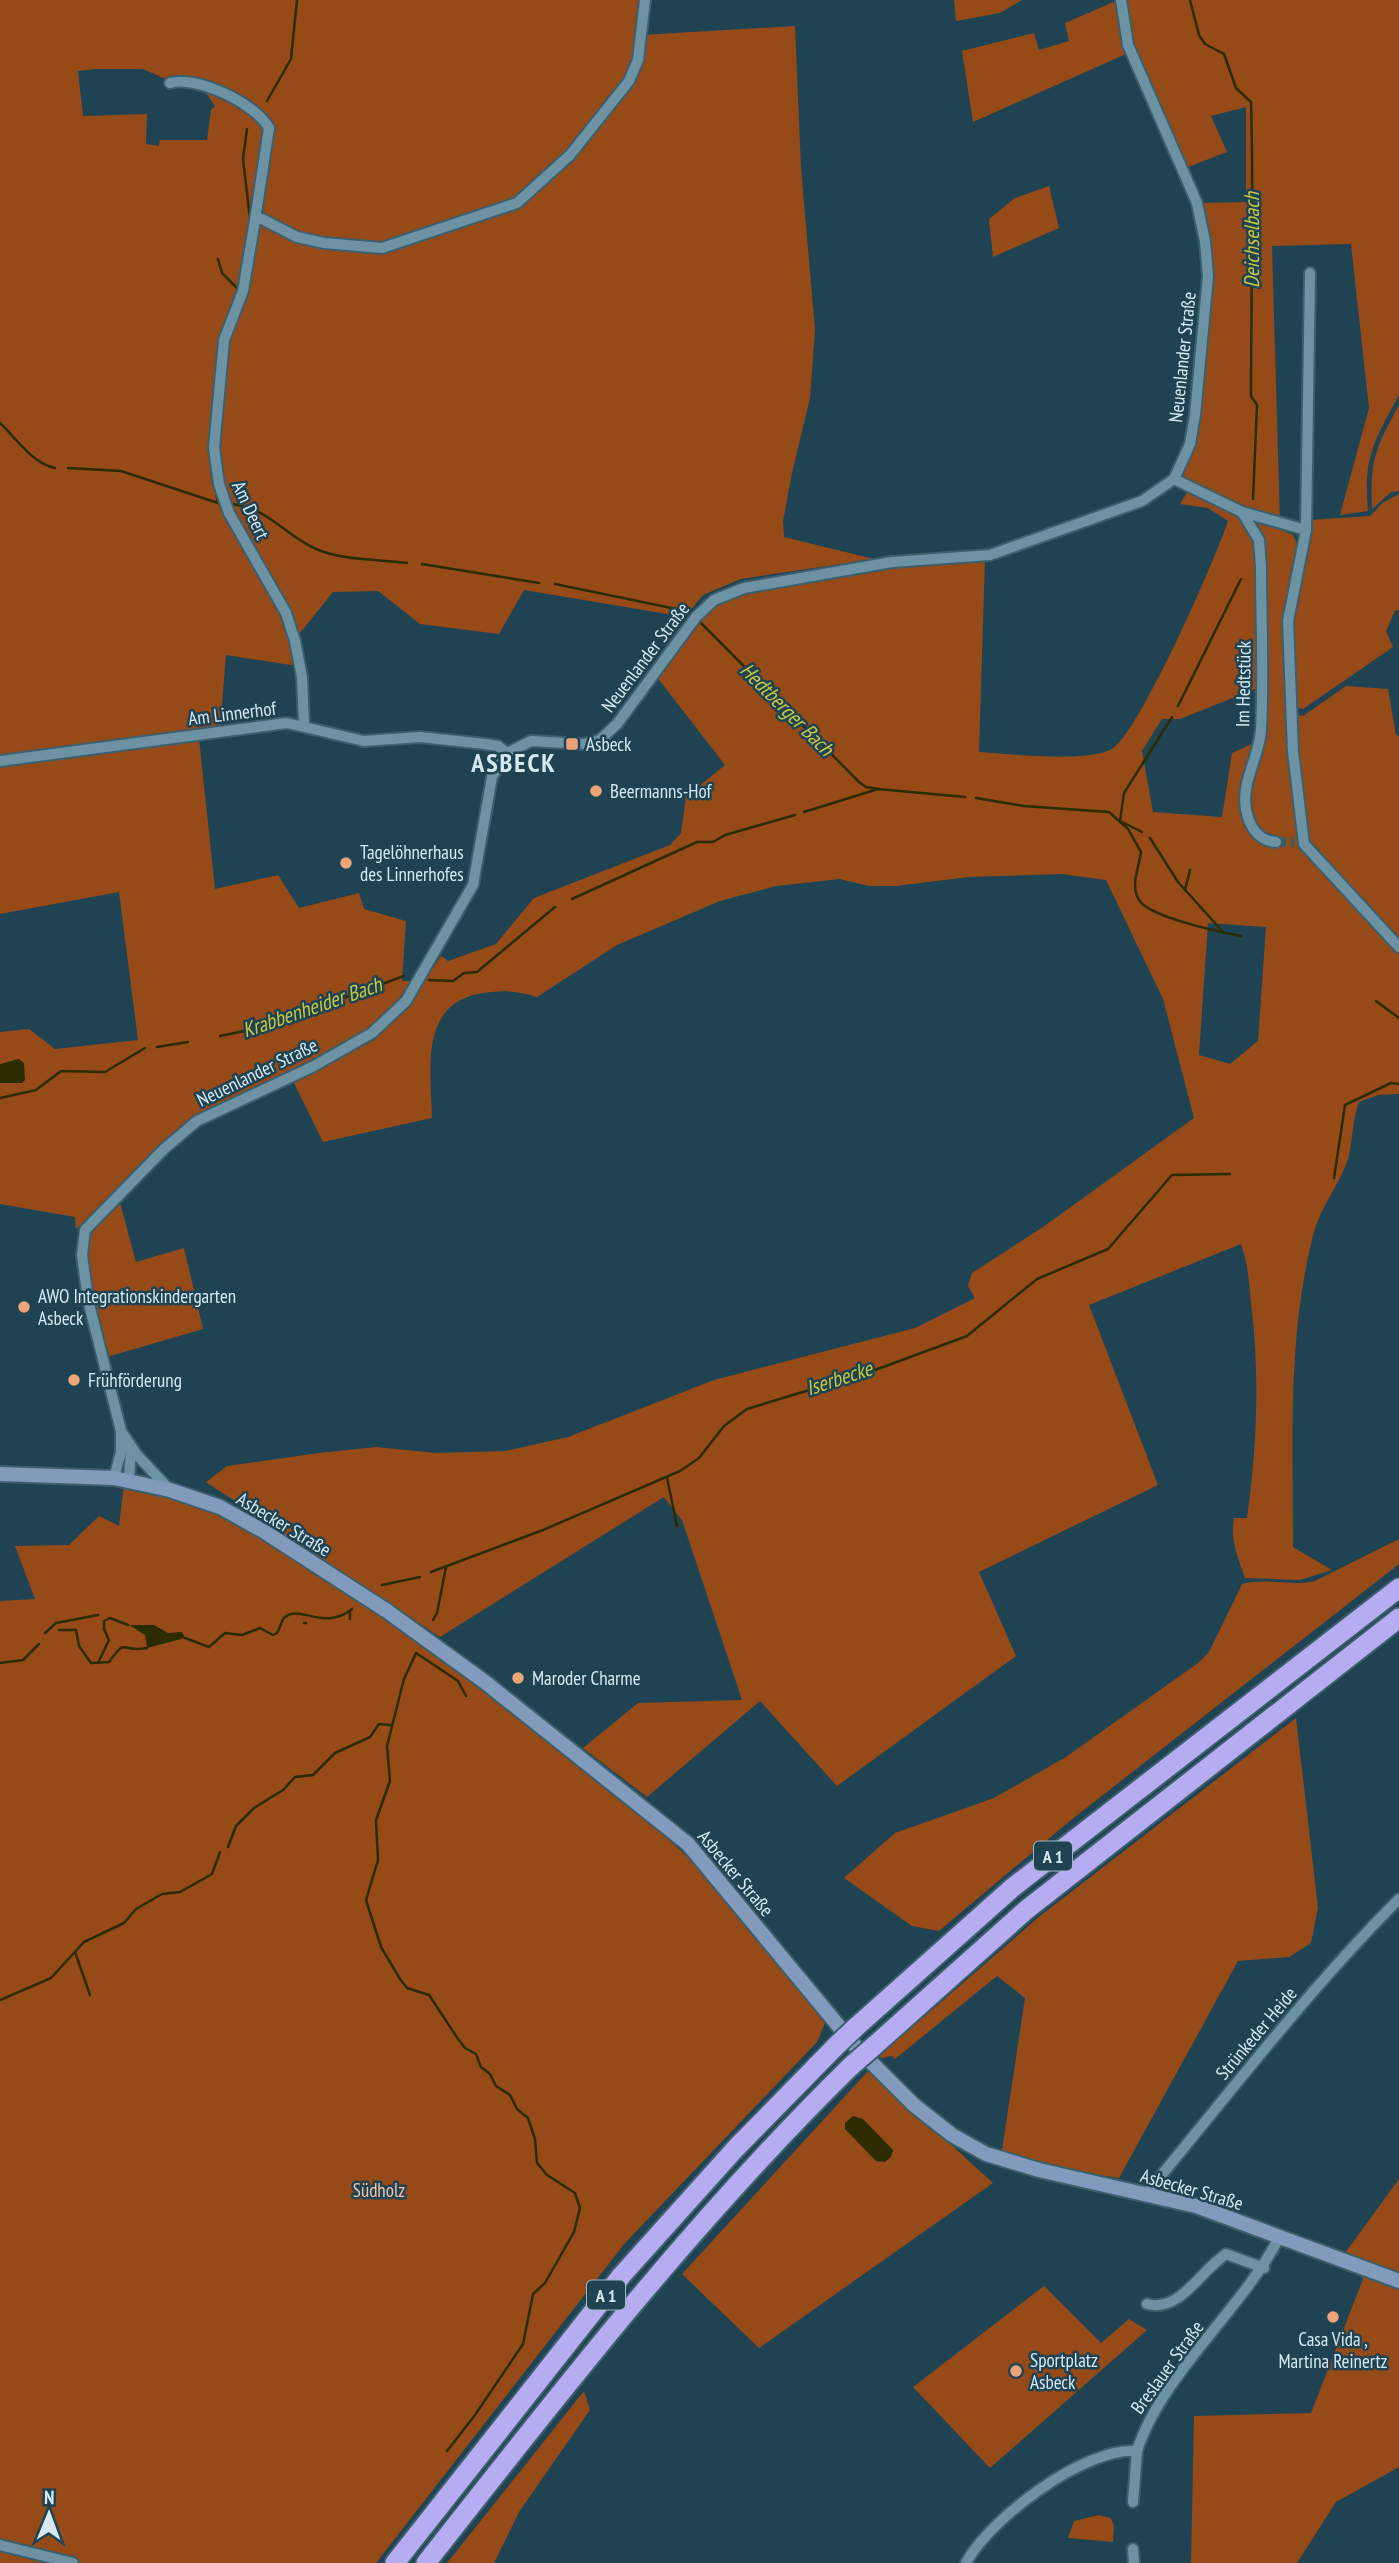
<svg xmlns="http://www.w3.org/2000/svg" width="1399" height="2563" font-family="'PT Sans Narrow',sans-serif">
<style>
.green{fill:#954a18;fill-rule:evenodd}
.water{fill:#2c2c00}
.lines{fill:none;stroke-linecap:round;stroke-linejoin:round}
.stream{stroke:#2c2c00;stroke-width:2.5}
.street-tunnel{stroke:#3a5c6b;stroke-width:10;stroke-dasharray:10 5;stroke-linecap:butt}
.street-casing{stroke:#3d5f6c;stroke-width:14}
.secondary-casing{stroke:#3d5f6c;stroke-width:18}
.highway-casing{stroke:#3d5f6c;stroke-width:23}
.street{stroke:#6c92a4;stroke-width:10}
.secondary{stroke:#829abb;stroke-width:14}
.highway{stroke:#b5acf2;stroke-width:19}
.highway-bridge-casing{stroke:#3d5f6c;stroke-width:23;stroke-linecap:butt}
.highway-bridge{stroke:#b5acf2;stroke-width:19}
.poi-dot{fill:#efa378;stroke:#1f4353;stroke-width:2.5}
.labels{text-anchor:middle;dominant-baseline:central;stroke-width:5;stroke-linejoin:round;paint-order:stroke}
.shield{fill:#1f4353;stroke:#9eb7c3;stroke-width:2}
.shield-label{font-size:18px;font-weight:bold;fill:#d5e9f3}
.street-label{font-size:19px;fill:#d5e9f3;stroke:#1f4353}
.poi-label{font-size:19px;fill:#d5e9f3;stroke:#1f4353;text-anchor:start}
.park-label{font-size:19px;fill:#fbc3a4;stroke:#1f4353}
.water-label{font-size:21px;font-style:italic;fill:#c7c83e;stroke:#1f4353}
.district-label{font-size:26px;font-weight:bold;letter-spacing:2px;fill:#d5e9f3;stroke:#1f4353}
</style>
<rect width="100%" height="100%" fill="#1f4353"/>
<!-- green -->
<g class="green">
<path d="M0,0H643L641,35L795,26L801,168L815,330L810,398L792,473L783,521L784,537L874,559L741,579L703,595L685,617L524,590L499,634L420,624L378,591L333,592L296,638L284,605L227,501C218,480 221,458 212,437C208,514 269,566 291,635C294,645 298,656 297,666L226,655L220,728L0,760ZM94,69H143L168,80L187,76L206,82L251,107L248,110L205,87L204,90L215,106L211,110L207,140H160L159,146L146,144L147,114L83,116L78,71Z"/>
<path d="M954,0H1022L1000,13L956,21Z"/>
<path d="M1124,0H1399V395C1374,441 1363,458 1368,511L1340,515L1369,408L1351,244L1272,246L1280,522L1186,483L1183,475L1210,311L1199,203L1246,202V107L1211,116L1227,152L1188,167L1135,52Z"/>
<path d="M1116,1L1126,54L973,122L962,51L1034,33L1039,50L1069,41L1065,23Z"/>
<path d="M1049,186L1059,228L993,257L989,219L1015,198Z"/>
<path d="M1399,405V491L1391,492L1372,509C1370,459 1375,449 1399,405Z"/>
<path d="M1188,491L1293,535C1308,560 1287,582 1286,607C1283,643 1291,680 1296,715L1303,716L1346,686L1388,689L1396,735L1399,736V943L1378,923L1330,865L1399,951V1094L1378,1095L1359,1102C1352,1121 1353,1140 1348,1159C1340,1184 1321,1206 1314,1232C1287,1334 1293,1442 1293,1547L1332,1570L1300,1580L1245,1578C1238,1558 1230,1540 1234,1518H1247C1257,1446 1260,1375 1251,1303C1249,1283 1248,1263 1241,1244L1089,1305L1158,1485L979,1572L1016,1656L837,1786L760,1701L647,1797L583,1748L638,1703L742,1700L682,1520L664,1497L440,1637L206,1482L227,1466L319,1453L376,1447L436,1453L506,1451L568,1437L714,1380L915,1328L975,1298L968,1286L972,1273L1043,1227L1194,1118L1163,999L1106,880L1062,874L969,877L896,886H869L840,879L776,886L720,901L617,945L537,997C516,990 500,990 478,994C419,1006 431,1072 432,1118L323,1142L294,1083L374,1040L406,1008L441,956L448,961L496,944L534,898L670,845L681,833L686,797L725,765L656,676C675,648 696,616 727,599L876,568L985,559L979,752C1011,754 1086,763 1112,749C1139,733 1216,558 1228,521L1208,508L1180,504ZM1255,689L1256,742L1232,753L1222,817L1153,812L1142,751L1162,719H1180ZM1208,923L1266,927L1258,1041L1230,1064L1199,1055Z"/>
<path d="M1399,494V610L1395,611L1386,631L1393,647L1303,709L1296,707L1290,612L1304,555L1310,547V520L1370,516L1384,502Z"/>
<path d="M199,738L215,889L278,875L299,908L359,893L364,909L406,921L402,981H411L392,1009L349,1042L177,1132L76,1229L75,1217L0,1204V1032L29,1029L55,1049L138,1040L119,892L0,914V766Z"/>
<path d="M119,1199L136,1262L184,1248L203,1329L107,1357C106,1325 76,1258 91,1233C98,1221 110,1210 119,1199Z"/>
<path d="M124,1484L226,1517L274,1544L429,1650L637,1811L694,1863L825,2023L817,2042L625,2243L376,2563H0V1601L35,1599L15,1546L69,1545L99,1516L119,1526Z"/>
<path d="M1399,1539V1564L1071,1820L939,1931L912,1926L844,1878L895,1833L994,1798L1066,1757L1198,1663L1209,1652L1242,1584C1265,1577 1291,1587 1315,1581Z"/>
<path d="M1296,1718L1318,1908L1311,1943L1289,1957L1238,1961L1119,2178L1058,2169L1002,2150L1025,1998L997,1976L895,2059L892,2056L881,2058L879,2056L1040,1916Z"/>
<path d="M869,2070L993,2183L759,2348L682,2274Z"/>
<path d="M1399,2179V2467L1336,2502L1297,2563H1191L1194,2416L1311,2413L1363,2279L1345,2253Z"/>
<path d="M1044,2286L1101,2343L1129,2319L1147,2330L990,2468L913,2387Z"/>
<path d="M584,2391L590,2410L519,2512L494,2563H447Z"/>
<path d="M1099,2515L1111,2518L1114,2526L1113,2542L1068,2538L1074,2521Z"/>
</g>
<!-- water -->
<g class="water">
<path d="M19,1059L24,1063L25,1080L22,1083H0V1064Z"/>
<path d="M129,1625H154L168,1633L182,1632L185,1638L147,1648L145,1635Z"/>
<path d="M853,2116L863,2119L893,2150L891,2157L885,2162L876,2161L845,2129V2123Z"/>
</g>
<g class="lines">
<!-- stream -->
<g class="stream">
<path d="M1190,0L1199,35L1205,44L1224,54L1236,88L1251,102C1254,200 1251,298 1251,396L1257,405L1253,499"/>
<path d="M267,101L291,59L297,0"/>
<path d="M247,129L243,159L250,219"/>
<path d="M218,259L222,273L239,290"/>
<path d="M0,423C16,438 33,464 55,468"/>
<path d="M68,468L121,471L218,503L212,469"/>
<path d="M233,504C271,510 282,533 314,548C341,561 378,559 407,563"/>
<path d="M422,564L539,583"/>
<path d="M555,584L691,612"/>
<path d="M701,623L859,782L866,787L878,789"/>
<path d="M1178,706L1241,579"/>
<path d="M976,798L1024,806L1109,812L1128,829L1141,852C1139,868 1130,885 1139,900C1149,917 1220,932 1241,936"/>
<path d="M804,812L878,789L965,797"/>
<path d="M1142,832L1120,821L1124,793L1172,717"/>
<path d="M1150,838L1178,882L1223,932"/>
<path d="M1185,890L1190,870"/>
<path d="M572,899L697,842H713L725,835L795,815"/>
<path d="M429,980L453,981L464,973L477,972L555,907"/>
<path d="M1376,1001L1399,1018"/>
<path d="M220,1036L264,1027L404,976"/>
<path d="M157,1047L188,1042"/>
<path d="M0,1098L36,1090L61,1071L105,1072L145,1048"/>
<path d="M1334,1178L1345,1105L1391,1083L1399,1084"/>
<path d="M667,1478L677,1526"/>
<path d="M431,1572L543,1530L680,1471L699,1458L724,1426L747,1409L875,1370L967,1336L1037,1279L1108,1249L1172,1175L1230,1174"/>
<path d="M382,1585L420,1577"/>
<path d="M350,1619V1611"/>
<path d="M433,1620L437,1613L446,1567"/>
<path d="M304,1623H306"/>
<path d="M59,1630H76L79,1646L91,1663L109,1662C128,1636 119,1653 147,1648"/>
<path d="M45,1633L56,1623L98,1615"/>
<path d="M185,1638L209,1647L225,1633L242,1635L260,1628L273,1635L277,1633C280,1628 281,1622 284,1618C299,1603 324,1632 352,1609"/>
<path d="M0,1663L23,1660L39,1644"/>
<path d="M98,1663L109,1640L104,1629V1621L110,1618L128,1625"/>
<path d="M228,1847L236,1826L254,1808L283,1790L295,1777L313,1775L335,1753L370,1737L379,1724L391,1725"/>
<path d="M75,1952L90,1995"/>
<path d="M0,2000L51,1978L84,1942L124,1923L136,1909L162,1894L180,1892L212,1874L220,1852"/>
<path d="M447,2451L475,2415L523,2344L533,2294L545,2283L574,2232L580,2208L575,2193L547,2175L537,2163L535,2139L528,2118L517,2109L510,2095L496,2086L490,2074L481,2067L476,2054L465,2048L458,2039L429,1995L407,1988L400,1979L381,1947L366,1900L378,1860L376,1820L390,1781L387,1746L404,1679L416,1653L458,1681L466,1696"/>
</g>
<!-- street-tunnel -->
<path class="street-tunnel" d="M1276,842H1294"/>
<defs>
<g id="street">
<path d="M170,83C197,75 256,104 269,128L255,220"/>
<path d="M1174,479L1242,512L1306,530L1310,273"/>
<path d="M1242,512L1259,540L1261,567C1261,621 1264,676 1261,730C1259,759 1239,784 1247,814C1251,829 1260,841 1276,842"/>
<path d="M1306,530L1288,621L1293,752L1304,844L1399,947"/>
<path d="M304,725L302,677L295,641L286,613L229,513L219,484L214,448L224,340L243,291L255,220L262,219L297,237L324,243L382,248L517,203L570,155L629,81L638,60L645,0"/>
<path d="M0,761L287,723L364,741L420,737L485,744L498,746L507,753"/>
<path d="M114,1478L121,1452V1431"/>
<path d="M129,1480L131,1448"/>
<path d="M170,1490L137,1455L121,1431L88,1300L82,1255L85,1230L164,1149L197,1121L314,1066L372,1033L406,1001L473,885L492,777L507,753L531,741L583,744L600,740L617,724L696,617L714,600L744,588L892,562L990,555L1142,501L1174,479L1190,444L1195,415L1208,276L1205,241L1197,203L1128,45L1121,0"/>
<path d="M1146,2194C1229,2094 1307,1991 1399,1899"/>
<path d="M1147,2304C1180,2313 1201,2270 1226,2254L1264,2268"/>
<path d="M1133,2502L1137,2451"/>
<path d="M0,2545L73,2563"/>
<path d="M1133,2549L1134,2563"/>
<path d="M966,2563C990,2518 1085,2447 1137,2451C1161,2375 1242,2310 1280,2236"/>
</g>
<path id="secondary" d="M0,1474L114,1478L170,1490L220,1507L265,1532L387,1611L485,1682L688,1844L856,2047L914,2105L952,2135L986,2154L1039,2170L1196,2206L1399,2281"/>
<g id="highway">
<path d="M856,2027L1012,1888L1399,1588"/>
<path d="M874,2046L1026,1910L1399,1618"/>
<path d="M395,2563L622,2275L736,2148L837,2045"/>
<path d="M426,2563C561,2391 695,2219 851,2066"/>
</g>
</defs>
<!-- street casing -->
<use href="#street" class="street-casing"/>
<!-- secondary casing -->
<use href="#secondary" class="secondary-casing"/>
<!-- highway casing -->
<use href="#highway" class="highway-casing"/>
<!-- street -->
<use href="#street" class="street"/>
<!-- secondary -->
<use href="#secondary" class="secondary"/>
<!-- highway -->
<use href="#highway" class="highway"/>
<defs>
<g id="highway-bridge">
<path d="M837,2045L856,2027"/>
<path d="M851,2066L874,2046"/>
</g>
</defs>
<!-- highway-bridge casing -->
<use href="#highway-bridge" class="highway-bridge-casing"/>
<!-- highway-bridge -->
<use href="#highway-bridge" class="highway-bridge"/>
</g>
<!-- markers -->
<g class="poi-dot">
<rect x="565" y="737" width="14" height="14" rx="3.5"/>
<circle cx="596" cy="791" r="7"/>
<circle cx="346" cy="863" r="7"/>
<circle cx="24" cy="1307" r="7"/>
<circle cx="74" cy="1380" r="7"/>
<circle cx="518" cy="1678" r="7"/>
<circle cx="1333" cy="2317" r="7"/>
<circle cx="1016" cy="2371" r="7"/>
</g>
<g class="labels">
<!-- shield labels -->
<g class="shield">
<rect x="1034" y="1841.5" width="38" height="29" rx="5"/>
<rect x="587" y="2280.5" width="38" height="29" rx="5"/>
</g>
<g class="shield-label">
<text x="1053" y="1856">A 1</text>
<text x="606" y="2295">A 1</text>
</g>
<!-- street labels -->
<g class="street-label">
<text transform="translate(1182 357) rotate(-84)">Neuenlander Straße</text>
<text transform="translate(251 510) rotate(65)">Am Deert</text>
<text transform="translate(645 657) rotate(-53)">Neuenlander Straße</text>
<text transform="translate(1243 684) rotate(-89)">Im Hedtstück</text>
<text transform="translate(232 713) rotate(-7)">Am Linnerhof</text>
<text transform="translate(257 1072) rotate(-26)">Neuenlander Straße</text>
<text transform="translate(284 1524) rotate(31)">Asbecker Straße</text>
<text transform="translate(736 1873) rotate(50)">Asbecker Straße</text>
<text transform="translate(1256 2033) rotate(-50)">Strünkeder Heide</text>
<text transform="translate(1192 2189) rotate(16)">Asbecker Straße</text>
<text transform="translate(1167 2367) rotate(-54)">Breslauer Straße</text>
</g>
<!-- poi labels -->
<g class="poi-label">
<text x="586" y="744">Asbeck</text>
<text x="610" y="791">Beermanns-Hof</text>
<text x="360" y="852">Tagelöhnerhaus<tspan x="360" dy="22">des Linnerhofes</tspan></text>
<text x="38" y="1296">AWO Integrationskindergarten<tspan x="38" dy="22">Asbeck</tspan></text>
<text x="88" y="1380">Frühförderung</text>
<text x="532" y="1678">Maroder Charme</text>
<text x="1333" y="2339" text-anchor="middle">Casa Vida ,<tspan x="1333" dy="22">Martina Reinertz</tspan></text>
<text x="1030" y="2360">Sportplatz<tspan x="1030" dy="22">Asbeck</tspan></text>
</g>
<!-- park labels -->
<g class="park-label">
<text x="379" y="2190">Südholz</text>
</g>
<!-- water labels -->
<g class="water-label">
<text transform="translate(1251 240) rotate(-90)">Deichselbach</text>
<text transform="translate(787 709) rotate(45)">Hedtberger Bach</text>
<text transform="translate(312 1007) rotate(-19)">Krabbenheider Bach</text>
<text transform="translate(839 1378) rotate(-18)">Iserbecke</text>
</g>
<!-- district labels -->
<g class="district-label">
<text x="514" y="762">ASBECK</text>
</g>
</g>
<!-- north arrow -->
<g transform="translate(49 2514) rotate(1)" stroke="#1f4353" stroke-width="5" paint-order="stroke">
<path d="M0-5L12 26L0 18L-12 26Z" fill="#d5e9f3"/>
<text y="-10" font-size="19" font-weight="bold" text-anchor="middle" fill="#d5e9f3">N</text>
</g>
</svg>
